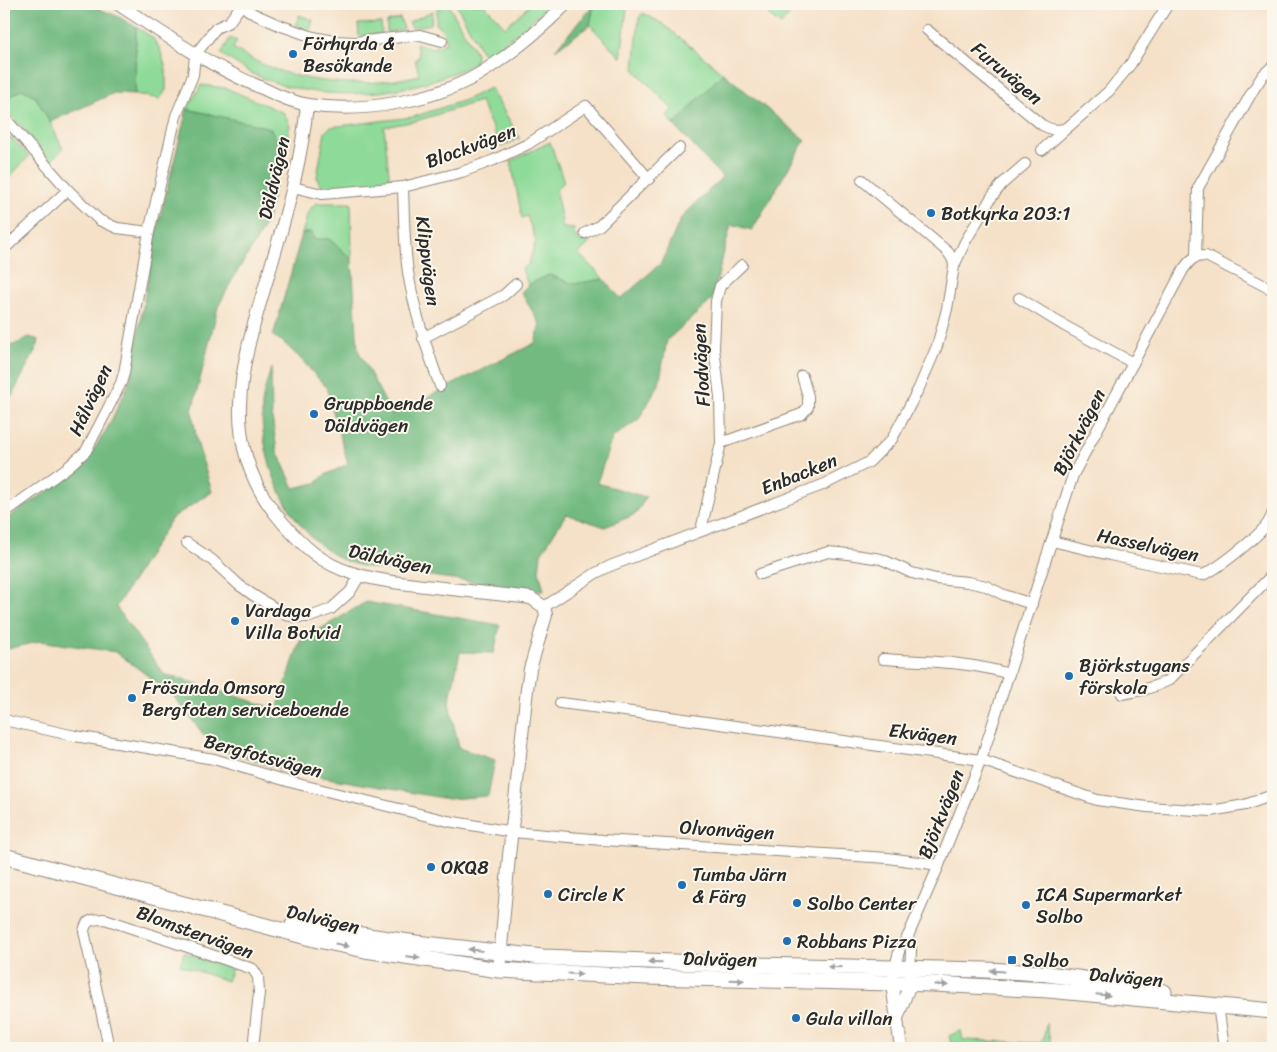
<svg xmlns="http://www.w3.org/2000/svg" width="1277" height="1052" font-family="Sriracha,sans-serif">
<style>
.green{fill:#8eda98;stroke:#5c8262}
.forest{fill:#72ba80;stroke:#4e7256}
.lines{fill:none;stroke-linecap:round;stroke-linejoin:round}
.minor-casing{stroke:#90867a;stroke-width:12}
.tertiary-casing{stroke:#90867a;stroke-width:14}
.primary-casing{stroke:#90867a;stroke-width:17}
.minor{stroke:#fff;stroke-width:10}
.tertiary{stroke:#fff;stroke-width:12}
.primary{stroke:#fff;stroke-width:15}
.oneway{fill:#a0a0a0}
.poi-dot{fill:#1f6fb2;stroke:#fbf7ec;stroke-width:2}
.labels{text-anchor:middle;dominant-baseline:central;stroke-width:4;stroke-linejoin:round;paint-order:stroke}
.poi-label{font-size:19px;fill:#2b2b2b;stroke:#fbf7ec;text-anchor:start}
.street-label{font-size:19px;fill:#2b2b2b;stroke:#fbf7ec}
</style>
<rect width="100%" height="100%" fill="#fbf7ec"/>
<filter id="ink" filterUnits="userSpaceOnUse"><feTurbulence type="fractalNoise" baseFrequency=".02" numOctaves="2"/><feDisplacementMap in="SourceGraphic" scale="10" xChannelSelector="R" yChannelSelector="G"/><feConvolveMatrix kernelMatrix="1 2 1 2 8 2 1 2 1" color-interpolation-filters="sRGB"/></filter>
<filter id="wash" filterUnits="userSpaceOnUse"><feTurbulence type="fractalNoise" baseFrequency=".0096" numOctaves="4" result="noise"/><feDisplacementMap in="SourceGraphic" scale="20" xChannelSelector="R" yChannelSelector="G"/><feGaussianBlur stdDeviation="1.12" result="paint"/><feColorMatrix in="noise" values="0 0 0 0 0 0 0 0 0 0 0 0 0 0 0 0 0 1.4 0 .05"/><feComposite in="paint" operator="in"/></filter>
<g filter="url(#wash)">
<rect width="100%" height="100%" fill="#f5e1c8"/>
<!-- green -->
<g class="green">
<path d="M448,4L476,53L475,63C409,97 321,106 253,74C242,68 231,60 221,54L230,38L237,41L233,48C287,84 357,91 419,75L415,59L419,57L416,43L433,48L446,43C445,34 444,29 436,24L437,9Z"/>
<path d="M456,4H484L505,27L531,4H549L525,27L485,58Z"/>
<path d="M594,4H618L627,8L621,58L590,25Z"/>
<path d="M780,4H798L781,25L768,15Z"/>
<path d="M433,11L431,24L412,28L409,22Z"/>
<path d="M643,13L663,24L723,73L674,125L667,116L672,109L634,69L639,18Z"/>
<path d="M299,15L313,20L310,30L296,26Z"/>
<path d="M400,18L404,29L387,33V22Z"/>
<path d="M381,23L382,34L359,36L358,24Z"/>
<path d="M136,27L152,37L160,49L166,69V90L160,99L135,94Z"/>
<path d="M201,85L226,88L284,113L290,126L283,150L270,128L187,109Z"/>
<path d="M490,88L520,138L501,147L480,101L416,121L384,127L390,183L328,188L320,185L317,177L325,132L330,127L413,117L465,100Z"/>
<path d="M22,89L35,96L50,122L63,149L51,161L4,107V100Z"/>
<path d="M4,136L13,139L29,156L4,183Z"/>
<path d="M550,142L564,182L556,190L563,228L574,229L575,237L581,241L590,242L579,254L604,279L574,284L549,275L528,285L522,269L528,265L536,241L527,216L522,218L511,161Z"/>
<path d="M316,203H351L352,259L329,239H314L310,232L302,234L308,212Z"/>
<path d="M184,952L232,969L227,981L180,965Z"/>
<path d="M1046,1023L1052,1048H952L949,1036L961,1030L963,1040L1039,1043L1044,1039Z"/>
</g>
<!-- forest -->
<g class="forest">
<path d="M4,4H88L119,17L136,27L135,94L114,93L50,122L35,96L22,89L4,100Z"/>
<path d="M594,4L590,25L555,50Z"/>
<path d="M723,73L805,140L752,230L731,224L712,300L667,340L659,384L639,419L612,438L597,483L646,497L636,514L605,527L566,514L541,554L539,571L544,590H531C490,584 450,579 410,573C390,570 357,568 339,558C287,529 260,462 262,405C263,393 268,380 271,368L272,417L277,451L294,488L316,483L325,475L348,464L326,387L299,357L282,341L273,336L302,234L310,232L314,239H329L352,259L358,350L392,415L535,343L540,324L521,292L528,285L549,275L574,284L604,279L621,299L661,263L681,218L722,177L674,125Z"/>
<path d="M187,109L270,128L283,150L267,220L255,243L235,275L218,307L192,411L197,442L212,492L172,518L116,607L164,674L277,709L300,641L366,602L500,625L494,653L460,652L449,703L459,748L495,760L488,796L448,799L288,771L214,748L172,694L116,652L40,641L4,650V520L59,484L88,459L108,427L130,381L155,238Z"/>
<path d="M29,337L39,340L38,345L12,396L4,401V346L14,345Z"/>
</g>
</g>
<g filter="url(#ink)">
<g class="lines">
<defs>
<g id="minor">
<path d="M241,5L254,14L279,25L313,37L335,41L355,42L420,35L442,41"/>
<path d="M927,30L1042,125C1050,129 1057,132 1066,128"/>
<path d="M4,117L68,190L99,220L117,228L149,232"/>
<path d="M1042,150L1109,91L1130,65L1168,4"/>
<path d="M862,180L948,252L953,260L954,266"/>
<path d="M293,187L322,194L403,187L462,172L494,160L528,144L586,106L649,179"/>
<path d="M403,187C404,215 404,244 408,272C414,311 427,349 440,386"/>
<path d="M585,233L599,226L679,148"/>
<path d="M4,249L68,190"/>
<path d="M1196,256L1198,188L1252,92L1263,75L1273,66"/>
<path d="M1019,298L1063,325L1133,363"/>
<path d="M423,338L504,295L516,284"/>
<path d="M721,443L720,397L714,348L716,301L720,286L742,265"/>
<path d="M4,513L68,467L86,451L121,383L124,373L149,232L176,116L193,75L195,55L216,28L229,22L242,4"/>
<path d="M701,530L721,443L802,414L808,407V396L802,376"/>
<path d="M1052,541L1110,555L1202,575C1216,571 1260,535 1268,523C1270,520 1272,516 1273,512"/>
<path d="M187,543L212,560L239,585L253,595L286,615L297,617H310L331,609L350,592L360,575"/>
<path d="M760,574L828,552L848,554L881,559L912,573L936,579L968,582L986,586L1004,595L1032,604"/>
<path d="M544,607L596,573L610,566L825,484L869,462L892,439L919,388L937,346L947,309L954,266L965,242L991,198L1002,184L1025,164"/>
<path d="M883,659C926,662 968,661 1009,674"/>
<path d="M1122,694C1139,691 1154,688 1169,680L1273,574"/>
<path d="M560,703L648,714L981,760L1097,800L1147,807L1211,811L1245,805L1273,795"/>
<path d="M4,720L75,736L214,759L294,783L448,821L512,832L603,840L888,858L939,865"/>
<path d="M908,936L911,949L910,974"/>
<path d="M893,974L900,948L908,936L939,865L981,760L1073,475L1183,270C1190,260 1193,256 1206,256L1273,290"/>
<path d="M1218,1005L1224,1048"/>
<path d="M109,1048L84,931C86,919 94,919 105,919L253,969L258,977L259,993L253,1048"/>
</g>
<g id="tertiary">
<path d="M118,4C165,35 210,66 262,88C276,95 292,102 308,105C363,114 441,100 487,69C516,50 542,28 566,4"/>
<path d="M307,105C302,157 288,209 273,259C246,352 210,440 283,523C303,546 322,564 352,573C378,581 406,584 434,587C466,591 499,594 531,598L544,607L546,615L530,669L527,689L509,856L499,970"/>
<path d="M892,984L901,1048"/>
<path d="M897,1018L910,984"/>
</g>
<g id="primary">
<path d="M4,856L318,940L365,950L499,970L647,977L933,984L1048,990L1273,1011"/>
<path d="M293,925L416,943L543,957L752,965L986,970L1041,973L1091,980L1164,992"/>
</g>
</defs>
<!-- minor casing -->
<use href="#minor" class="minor-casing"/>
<!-- tertiary casing -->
<use href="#tertiary" class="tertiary-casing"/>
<!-- primary casing -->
<use href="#primary" class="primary-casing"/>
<!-- minor -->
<use href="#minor" class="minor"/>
<!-- tertiary -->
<use href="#tertiary" class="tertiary"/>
<!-- primary -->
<use href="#primary" class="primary"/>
</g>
<!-- one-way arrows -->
<defs><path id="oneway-solid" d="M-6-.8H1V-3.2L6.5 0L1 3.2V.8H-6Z" transform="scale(1.25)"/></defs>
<g class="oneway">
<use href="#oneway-solid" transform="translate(342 945) rotate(12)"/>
<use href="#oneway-solid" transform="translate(475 950) rotate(-173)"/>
<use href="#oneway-solid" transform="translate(413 957) rotate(8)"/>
<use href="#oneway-solid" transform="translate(655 962) rotate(-178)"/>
<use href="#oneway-solid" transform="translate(835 967) rotate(-178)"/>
<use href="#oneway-solid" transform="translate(997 971) rotate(-177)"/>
<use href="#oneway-solid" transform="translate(575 974) rotate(3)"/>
<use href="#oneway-solid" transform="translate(737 980) rotate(1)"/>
<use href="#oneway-solid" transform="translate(941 985) rotate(3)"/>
<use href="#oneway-solid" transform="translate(1103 995) rotate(5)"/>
</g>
</g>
<!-- markers -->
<g class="poi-dot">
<circle cx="293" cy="54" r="5"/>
<circle cx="931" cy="213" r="5"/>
<circle cx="314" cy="414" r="5"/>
<circle cx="235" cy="621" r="5"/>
<circle cx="1069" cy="676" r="5"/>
<circle cx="132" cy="698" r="5"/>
<circle cx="431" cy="867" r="5"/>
<circle cx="682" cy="885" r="5"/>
<circle cx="548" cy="894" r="5"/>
<circle cx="797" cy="903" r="5"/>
<circle cx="1026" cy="905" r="5"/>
<circle cx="787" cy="941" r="5"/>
<rect x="1007" y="955" width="10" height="10" rx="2.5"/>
<circle cx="796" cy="1018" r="5"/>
</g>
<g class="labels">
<!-- poi labels -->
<g class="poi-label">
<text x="303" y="43">Förhyrda &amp;<tspan x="303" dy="22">Besökande</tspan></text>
<text x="941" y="213">Botkyrka 203:1</text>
<text x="324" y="403">Gruppboende<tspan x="324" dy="22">Däldvägen</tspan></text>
<text x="245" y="610">Vardaga<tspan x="245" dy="22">Villa Botvid</tspan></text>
<text x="1079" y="665">Björkstugans<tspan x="1079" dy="22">förskola</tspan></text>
<text x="142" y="687">Frösunda Omsorg<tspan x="142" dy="22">Bergfoten serviceboende</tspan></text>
<text x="441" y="867">OKQ8</text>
<text x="692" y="874">Tumba Järn<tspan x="692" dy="22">&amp; Färg</tspan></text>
<text x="558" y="894">Circle K</text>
<text x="1036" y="894">ICA Supermarket<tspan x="1036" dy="22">Solbo</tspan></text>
<text x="807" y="903">Solbo Center</text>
<text x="797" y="941">Robbans Pizza</text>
<text x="1022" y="960">Solbo</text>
<text x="806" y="1018">Gula villan</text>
</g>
<!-- street labels -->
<g class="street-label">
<text transform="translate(1007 73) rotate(40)">Furuvägen</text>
<text transform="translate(471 146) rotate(-20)">Blockvägen</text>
<text transform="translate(274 178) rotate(-77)">Däldvägen</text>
<text transform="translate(428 261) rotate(83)">Klippvägen</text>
<text transform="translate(701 365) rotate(-93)">Flodvägen</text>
<text transform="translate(90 400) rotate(-65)">Hålvägen</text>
<text transform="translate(1079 432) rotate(-63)">Björkvägen</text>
<text transform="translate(799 474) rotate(-22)">Enbacken</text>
<text transform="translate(1148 545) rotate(12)">Hasselvägen</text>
<text transform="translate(390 559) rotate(12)">Däldvägen</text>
<text transform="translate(923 734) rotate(7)">Ekvägen</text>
<text transform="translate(263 756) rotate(15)">Bergfotsvägen</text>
<text transform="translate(941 814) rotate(-68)">Björkvägen</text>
<text transform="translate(727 830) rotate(4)">Olvonvägen</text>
<text transform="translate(323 919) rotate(13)">Dalvägen</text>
<text transform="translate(195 932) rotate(20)">Blomstervägen</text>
<text transform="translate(720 959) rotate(1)">Dalvägen</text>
<text transform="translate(1126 977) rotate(5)">Dalvägen</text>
</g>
</g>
<!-- margin -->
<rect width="1277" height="1052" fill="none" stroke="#fbf7ec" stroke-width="20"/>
</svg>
